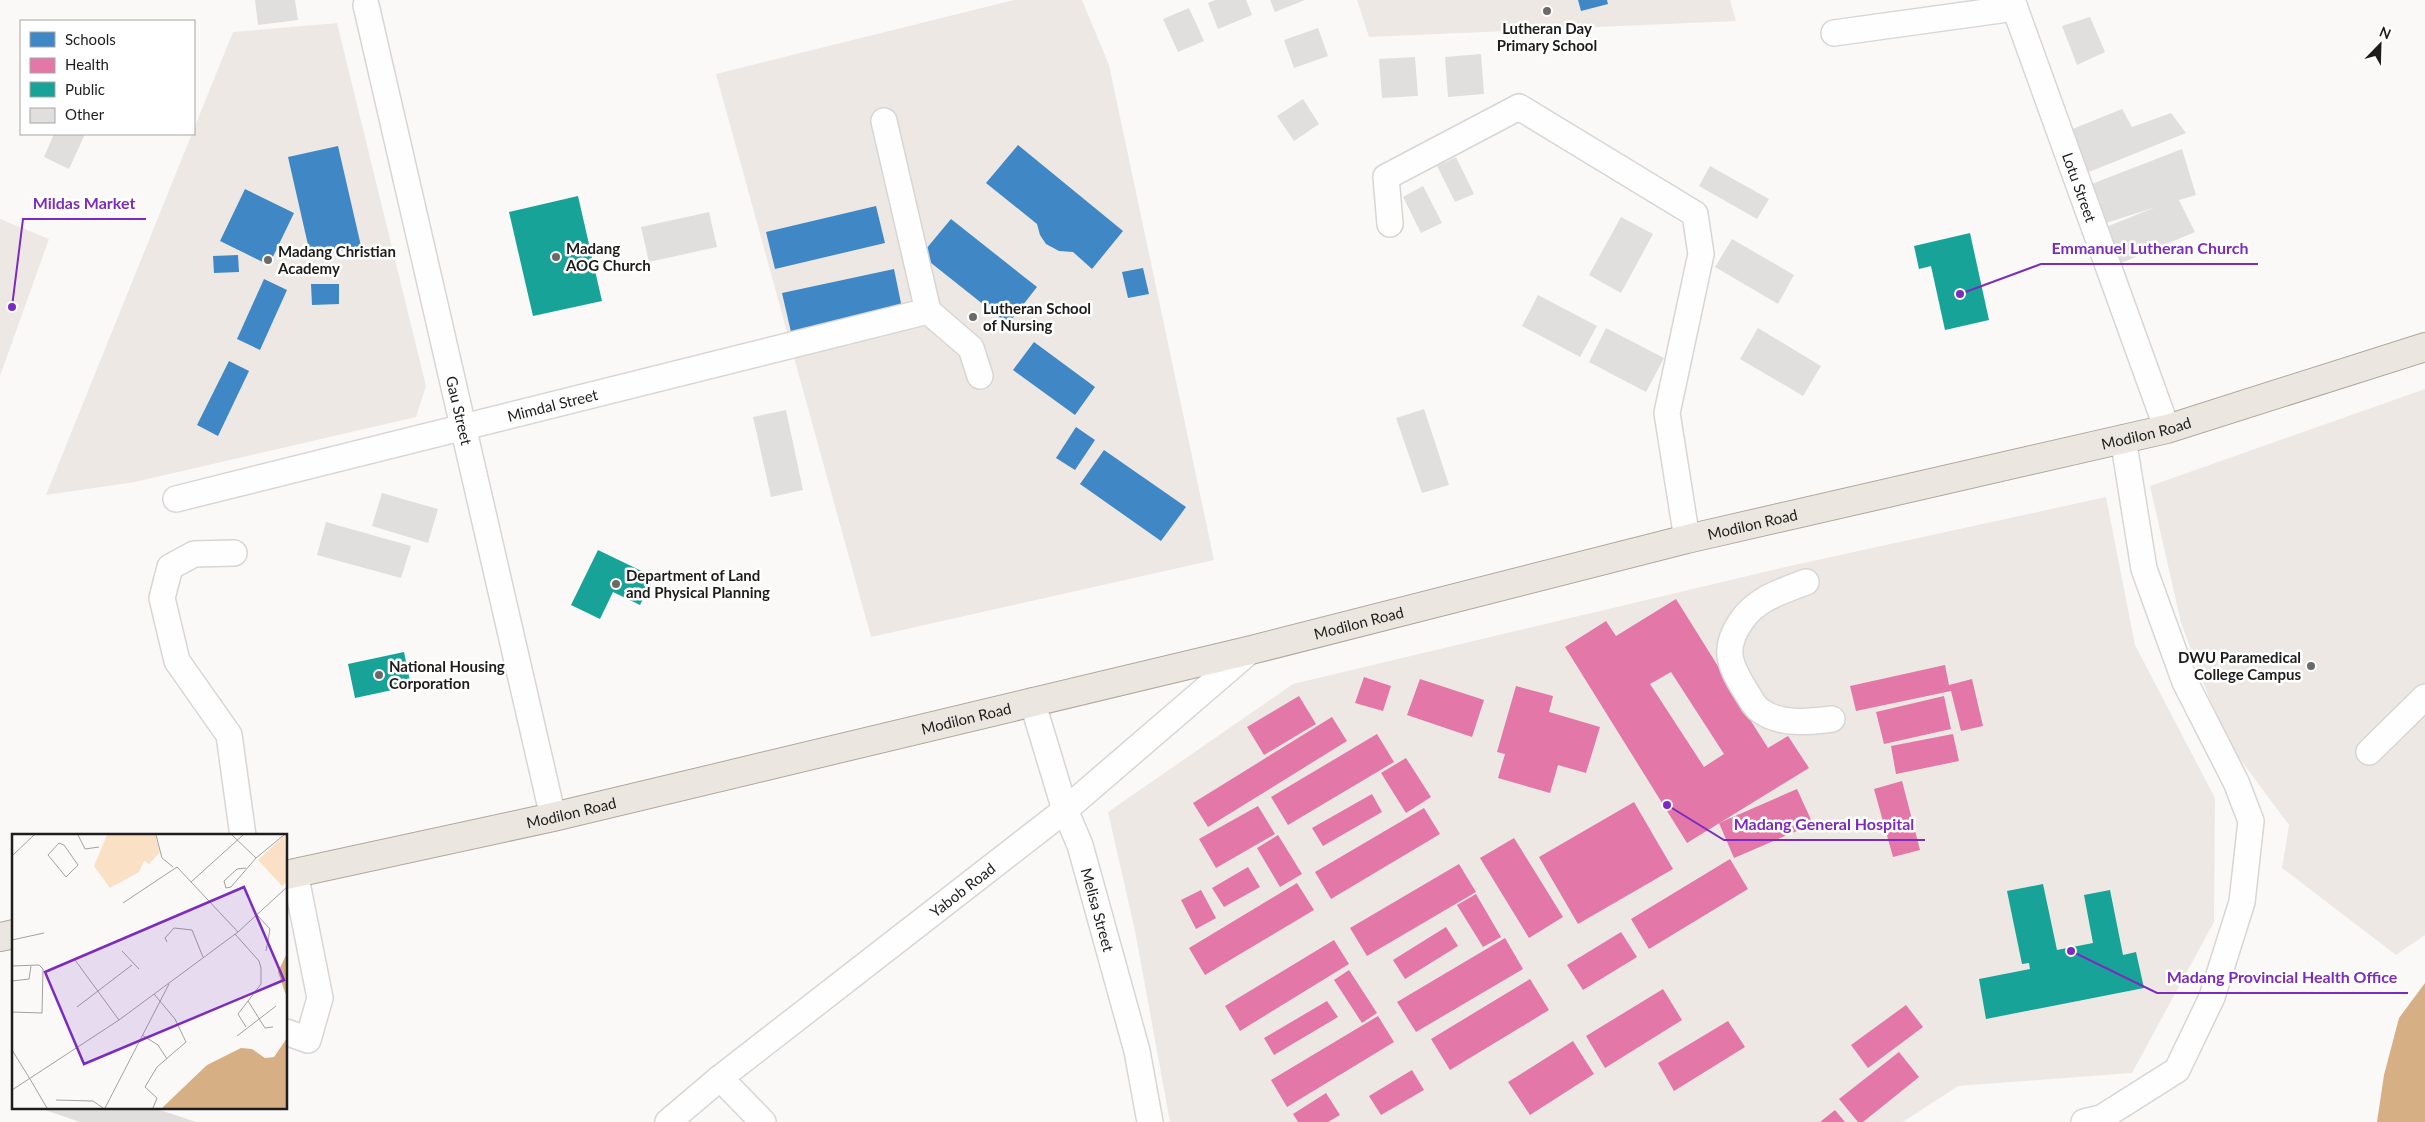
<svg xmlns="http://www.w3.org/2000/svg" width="2425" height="1122" font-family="Lato,sans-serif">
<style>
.built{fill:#ede8e3}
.water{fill:#d6af84}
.schools{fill:#3f88c5}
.health{fill:#e377a8;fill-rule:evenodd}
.public{fill:#17a398}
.building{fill:#e0dfde}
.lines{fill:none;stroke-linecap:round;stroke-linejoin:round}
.minor-casing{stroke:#d8d6d5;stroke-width:28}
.major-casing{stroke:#b1a79b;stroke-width:30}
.minor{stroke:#fefefe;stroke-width:25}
.major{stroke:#ece6e0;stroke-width:28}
.poi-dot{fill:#6b6a69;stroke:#fff;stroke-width:2}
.labels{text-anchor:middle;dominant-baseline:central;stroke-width:5;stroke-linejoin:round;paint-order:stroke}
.poi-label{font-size:15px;font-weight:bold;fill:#1e1d1c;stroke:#fff;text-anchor:start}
.street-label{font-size:15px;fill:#1e1d1c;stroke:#fff}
.inset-road{fill:none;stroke:#a3a1a0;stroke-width:1}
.view{fill:#7b2cbf;fill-opacity:0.15;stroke:#7b2cbf;stroke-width:2.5}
.inset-edge{fill:none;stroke:#1e1d1c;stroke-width:2.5}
.leader{fill:none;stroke:#7b2cbf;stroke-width:2}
.callout-dot{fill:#7b2cbf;stroke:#fff;stroke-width:2}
.callout-label{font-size:16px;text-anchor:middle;font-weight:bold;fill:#7b2cbf;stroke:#fff;stroke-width:5;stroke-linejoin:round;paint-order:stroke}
</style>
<rect width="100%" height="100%" fill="#fbf9f8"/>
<!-- built -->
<g class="built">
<path d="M1014,0H1082L1109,65L1214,560L871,637L716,74Z"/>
<path d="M1357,0H1730L1736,21L1369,37Z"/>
<path d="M337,23L426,386L416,417L135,482L46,495L233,32Z"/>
<path d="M0,219L49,239L0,376Z"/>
<path d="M2425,389V935L2396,955L2282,868L2289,825L2237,755L2213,708L2181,623L2150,486Z"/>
<path d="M2106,497L2135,645L2215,798L2214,922L2132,1073L1958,1086L1903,1122H1170L1135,931L1108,812L1293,684L1785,567Z"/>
</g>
<!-- water -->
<path class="water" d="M2425,983V1122H2377L2384,1075L2399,1018Z"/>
<!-- schools -->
<g class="schools">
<path d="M1578,0H1607L1608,4L1581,11Z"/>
<path d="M1018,145L1123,231L1092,269L1073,252L1059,251L1046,244L1040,235L1037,224L986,183Z"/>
<path d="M338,146L361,246L311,258L288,157Z"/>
<path d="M245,189L294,213L269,265L220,241Z"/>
<path d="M876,206L885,243L775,269L766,232Z"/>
<path d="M951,219L1037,287L1008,324L921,255Z"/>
<path d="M238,255L239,272L214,273L213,256Z"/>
<path d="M1143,268L1149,294L1128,298L1122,272Z"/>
<path d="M894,269L902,308L791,332L782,293Z"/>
<path d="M264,279L287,290L260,350L237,339Z"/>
<path d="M311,284H339V304L312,305Z"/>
<path d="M1034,342L1095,387L1075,415L1013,370Z"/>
<path d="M229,361L249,371L218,436L197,425Z"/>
<path d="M1076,427L1095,440L1075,470L1056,458Z"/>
<path d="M1104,450L1186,507L1161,541L1080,484Z"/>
</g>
<!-- health -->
<g class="health">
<path d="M1676,599L1726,679L1745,667L1763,694L1742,707L1768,748L1788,736L1809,768L1687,843L1565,647L1606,621L1616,636ZM1671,672L1724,754L1704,767L1650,684Z"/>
<path d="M1945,665L1949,685L1972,679L1983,726L1961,731L1951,691L1856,711L1850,686Z"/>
<path d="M1364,677L1391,686L1383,711L1355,703Z"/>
<path d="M1420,679L1484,700L1472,737L1407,715Z"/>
<path d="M1516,686L1553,696L1549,712L1600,727L1586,773L1558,765L1550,793L1498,778L1505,754L1497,752Z"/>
<path d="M1299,696L1316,724L1264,755L1247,727Z"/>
<path d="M1944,696L1951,729L1884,744L1876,712Z"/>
<path d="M1332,717L1347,741L1208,827L1193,803Z"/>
<path d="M1377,734L1394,762L1288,825L1271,797Z"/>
<path d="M1953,734L1959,761L1896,774L1891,746Z"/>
<path d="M1406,758L1431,797L1406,813L1381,773Z"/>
<path d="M1902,781L1920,850L1893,857L1874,789Z"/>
<path d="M1797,789L1813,824L1734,858L1719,823Z"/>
<path d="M1372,794L1382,812L1323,846L1312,828Z"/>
<path d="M1634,802L1673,869L1578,924L1539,857Z"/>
<path d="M1258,806L1275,834L1216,868L1199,839Z"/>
<path d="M1424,808L1440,834L1331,899L1315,872Z"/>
<path d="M1278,835L1302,874L1280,887L1257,848Z"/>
<path d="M1514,838L1563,917L1529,938L1480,858Z"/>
<path d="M1730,859L1748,889L1649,949L1631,919Z"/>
<path d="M1459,864L1476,892L1367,956L1350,928Z"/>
<path d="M1248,867L1260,887L1224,907L1212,888Z"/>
<path d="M1297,883L1314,910L1205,975L1189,948Z"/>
<path d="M1201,890L1216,918L1196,929L1181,900Z"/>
<path d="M1476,894L1501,937L1483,947L1457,905Z"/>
<path d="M1446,927L1458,946L1405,979L1393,960Z"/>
<path d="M1621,932L1637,957L1583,990L1567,965Z"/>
<path d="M1505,938L1523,969L1416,1032L1397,1002Z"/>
<path d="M1334,940L1349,964L1240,1031L1225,1006Z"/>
<path d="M1349,970L1377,1013L1362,1023L1334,980Z"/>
<path d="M1530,979L1549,1010L1450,1070L1431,1039Z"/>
<path d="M1663,989L1682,1020L1605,1068L1586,1036Z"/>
<path d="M1327,1001L1338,1017L1274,1055L1264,1038Z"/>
<path d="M1906,1005L1923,1027L1868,1068L1851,1045Z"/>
<path d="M1378,1016L1394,1042L1287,1107L1271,1080Z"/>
<path d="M1728,1021L1745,1047L1674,1091L1658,1063Z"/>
<path d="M1573,1041L1594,1074L1530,1115L1508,1082Z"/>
<path d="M1899,1052L1919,1077L1863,1122H1858L1839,1099Z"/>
<path d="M1412,1070L1424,1090L1381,1115L1369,1096Z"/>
<path d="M1326,1093L1340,1115L1328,1122H1298L1293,1114Z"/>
<path d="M1835,1110L1845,1122H1820Z"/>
</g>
<!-- public -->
<g class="public">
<path d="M578,196L602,301L533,316L509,212Z"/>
<path d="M1970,233L1989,320L1945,330L1931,266L1919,269L1914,246Z"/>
<path d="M598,550L654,577L640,605L613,592L600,619L571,605Z"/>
<path d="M404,652L411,686L355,698L348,664Z"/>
<path d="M2043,884L2057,950L2093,943L2084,895L2110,890L2123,955L2136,952L2144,988L1986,1019L1979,979L2030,969L2029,963L2022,964L2007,891Z"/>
</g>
<!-- building -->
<g class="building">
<path d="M255,0H295L298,20L258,25Z"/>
<path d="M1215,0H1246L1252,15L1218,29L1208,3Z"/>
<path d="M1270,0H1305L1275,12Z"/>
<path d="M1189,8L1204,41L1178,52L1163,19Z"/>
<path d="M2090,17L2105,52L2077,65L2062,26Z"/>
<path d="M1318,28L1328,56L1294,68L1284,40Z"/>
<path d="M1481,54L1484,94L1448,97L1445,57Z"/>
<path d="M1415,57L1418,96L1382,98L1379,59Z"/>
<path d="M1303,99L1319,124L1294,141L1277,116Z"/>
<path d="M2122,109L2132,127L2171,113L2186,133L2084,174L2070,130Z"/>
<path d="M54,134H85L69,169L44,157Z"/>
<path d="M2182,149L2196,195L2179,200L2195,232L2119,264L2106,227L2156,207L2103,224L2089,185Z"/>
<path d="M1456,157L1474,194L1455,202L1437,166Z"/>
<path d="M1710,166L1769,199L1757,219L1699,186Z"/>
<path d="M1423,186L1442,223L1421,233L1403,197Z"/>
<path d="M709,212L717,247L649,262L641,227Z"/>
<path d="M1621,217L1653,234L1621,293L1589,275Z"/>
<path d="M1732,239L1794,275L1778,304L1715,267Z"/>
<path d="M1538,295L1597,326L1580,357L1522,326Z"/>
<path d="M1606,328L1664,358L1646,392L1589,362Z"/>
<path d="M1758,328L1821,366L1803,396L1740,359Z"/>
<path d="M1424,409L1449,485L1422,493L1396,418Z"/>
<path d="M786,410L803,490L771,497L753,417Z"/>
<path d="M382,493L438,509L428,543L372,526Z"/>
<path d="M326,522L411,546L401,578L317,555Z"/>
<path d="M39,1108H154L196,1122H80Z"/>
</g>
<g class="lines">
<defs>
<g id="minor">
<path id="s1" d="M2012,0L2167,429"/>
<path id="s2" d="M366,5L553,817"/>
<path d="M1834,33L2015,8"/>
<path d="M884,121L928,311L971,348L980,376"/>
<path d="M1390,224L1386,177L1519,107L1695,214L1701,254L1667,413L1687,539"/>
<path id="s3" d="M176,499L928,311"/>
<path d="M234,553L194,554L170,567L162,598L177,661L229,735L243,836"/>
<path d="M1806,582C1783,591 1757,598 1742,620C1722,648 1729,664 1745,690C1750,697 1754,707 1761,711C1780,725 1809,722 1832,719"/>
<path id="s4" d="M1032,701L1065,810L1080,845L1137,1051L1150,1122"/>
<path d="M2369,752L2425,697"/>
<path d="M286,1032L308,1040L320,998L295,873"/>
<path d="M720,1078L763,1122"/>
<path id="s5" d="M668,1122L720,1078L1065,810L1251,650"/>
<path d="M2084,1122L2101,1118L2177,1070L2212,997L2242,902L2251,821L2236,782L2185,682L2144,569L2123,438"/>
</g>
<g id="major">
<path id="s6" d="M286,875L553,817L1251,650L1687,539L2167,429L2425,347"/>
<path d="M0,937L14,934"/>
</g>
</defs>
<!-- minor casing -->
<use href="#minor" class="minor-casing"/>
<!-- major casing -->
<use href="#major" class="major-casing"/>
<!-- minor -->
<use href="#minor" class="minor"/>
<!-- major -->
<use href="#major" class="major"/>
</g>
<!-- markers -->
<g class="poi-dot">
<circle cx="1547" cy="11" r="5"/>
<circle cx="556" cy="257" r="5"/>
<circle cx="268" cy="260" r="5"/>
<circle cx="973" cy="317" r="5"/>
<circle cx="616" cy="584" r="5"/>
<circle cx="2311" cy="666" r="5"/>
<circle cx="379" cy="675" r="5"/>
</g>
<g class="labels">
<!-- poi labels -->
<g class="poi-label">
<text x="1547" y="28" text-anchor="middle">Lutheran Day<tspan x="1547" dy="17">Primary School</tspan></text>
<text x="566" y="248">Madang<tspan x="566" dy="17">AOG Church</tspan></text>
<text x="278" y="251">Madang Christian<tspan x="278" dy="17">Academy</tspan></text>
<text x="983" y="308">Lutheran School<tspan x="983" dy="17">of Nursing</tspan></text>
<text x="626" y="575">Department of Land<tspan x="626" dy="17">and Physical Planning</tspan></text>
<text x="2301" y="657" text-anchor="end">DWU Paramedical<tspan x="2301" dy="17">College Campus</tspan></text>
<text x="389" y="666">National Housing<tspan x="389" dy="17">Corporation</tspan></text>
</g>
<!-- street labels -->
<g class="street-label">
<text stroke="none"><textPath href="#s1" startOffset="199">Lotu Street</textPath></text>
<text stroke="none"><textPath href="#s3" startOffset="388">Mimdal Street</textPath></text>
<text stroke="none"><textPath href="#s2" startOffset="416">Gau Street</textPath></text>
<text stroke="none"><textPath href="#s6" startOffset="1912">Modilon Road</textPath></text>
<text stroke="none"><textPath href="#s6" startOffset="1508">Modilon Road</textPath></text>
<text stroke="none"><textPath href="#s6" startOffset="1102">Modilon Road</textPath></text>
<text stroke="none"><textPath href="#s6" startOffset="698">Modilon Road</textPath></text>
<text stroke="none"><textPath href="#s6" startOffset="292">Modilon Road</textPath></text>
<text stroke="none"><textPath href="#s5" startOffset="375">Yabob Road</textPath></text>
<text stroke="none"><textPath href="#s4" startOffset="219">Melisa Street</textPath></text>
</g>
</g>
<!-- overview -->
<g transform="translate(12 834)">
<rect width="275" height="275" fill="#fbf9f8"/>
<path d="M95,1H143L148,18L137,30L132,27L127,38L98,54L82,32ZM273,1L275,48L270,52L246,26Z" fill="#fae0c4"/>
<path d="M275,119V164L266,138ZM275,204V274H150L195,231L229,214L240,215L253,224L262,223Z" fill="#d6af84"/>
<path class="inset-road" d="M66,1L73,15L87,13M144,1L150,24L161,33M220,1L244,24M47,9L52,11L66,31L54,43L36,21ZM0,22L22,1M234,34L225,35L212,47L214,54L219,53L244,24L272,1M179,48L231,1M111,69L165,33L226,98M245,81L258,95L254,117M223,100L247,127L249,134V150L236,167L253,194L261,193M0,106L32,99M155,108L153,104L162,94L180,96L191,123M110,117L127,135M63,126L107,186M0,132L27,131L31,135L30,179L0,178M0,147L17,145L19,132M65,173L120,131M234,193L226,180L236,167M130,201L146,211L155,225M225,202L264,172M0,216L18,245M18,245L35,274M0,256L107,186L226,98L275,53M44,266L81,267L91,274M93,274L157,150M141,274L145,264L133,253L145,233L174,208L163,185L142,160"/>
<path class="view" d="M232,53L272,146L72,230L33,138Z"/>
<rect width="275" height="275" class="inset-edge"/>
</g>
<!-- callouts -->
<path class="leader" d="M12 307L23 219H146M1960 294L2041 264H2258M1667 805L1724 840H1925M2071 951L2157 993H2408"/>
<g class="callout-dot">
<circle cx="12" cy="307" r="5"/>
<circle cx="1960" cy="294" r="5"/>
<circle cx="1667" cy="805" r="5"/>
<circle cx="2071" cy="951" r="5"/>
</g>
<g class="callout-label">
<text x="84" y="209">Mildas Market</text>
<text x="2150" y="254">Emmanuel Lutheran Church</text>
<text x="1824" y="830">Madang General Hospital</text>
<text x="2282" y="983">Madang Provincial Health Office</text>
</g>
<!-- legend -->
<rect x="20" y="20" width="175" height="115" fill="#ffffff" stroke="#a5a5a4"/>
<rect x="30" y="32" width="25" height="15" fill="#3f88c5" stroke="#a5a5a4"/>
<text x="65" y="45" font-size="15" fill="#1e1d1c">Schools</text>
<rect x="30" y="58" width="25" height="15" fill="#e377a8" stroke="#a5a5a4"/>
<text x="65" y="70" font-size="15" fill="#1e1d1c">Health</text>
<rect x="30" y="82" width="25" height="15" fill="#17a398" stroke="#a5a5a4"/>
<text x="65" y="95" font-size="15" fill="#1e1d1c">Public</text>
<rect x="30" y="108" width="25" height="15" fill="#e0dfde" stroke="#a5a5a4"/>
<text x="65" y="120" font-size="15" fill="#1e1d1c">Other</text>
<!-- north arrow -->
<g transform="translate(2380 45) rotate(23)" stroke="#ffffff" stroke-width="4" paint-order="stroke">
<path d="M0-4L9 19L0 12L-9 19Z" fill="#1e1d1c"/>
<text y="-8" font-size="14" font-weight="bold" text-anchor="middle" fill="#1e1d1c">N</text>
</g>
</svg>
